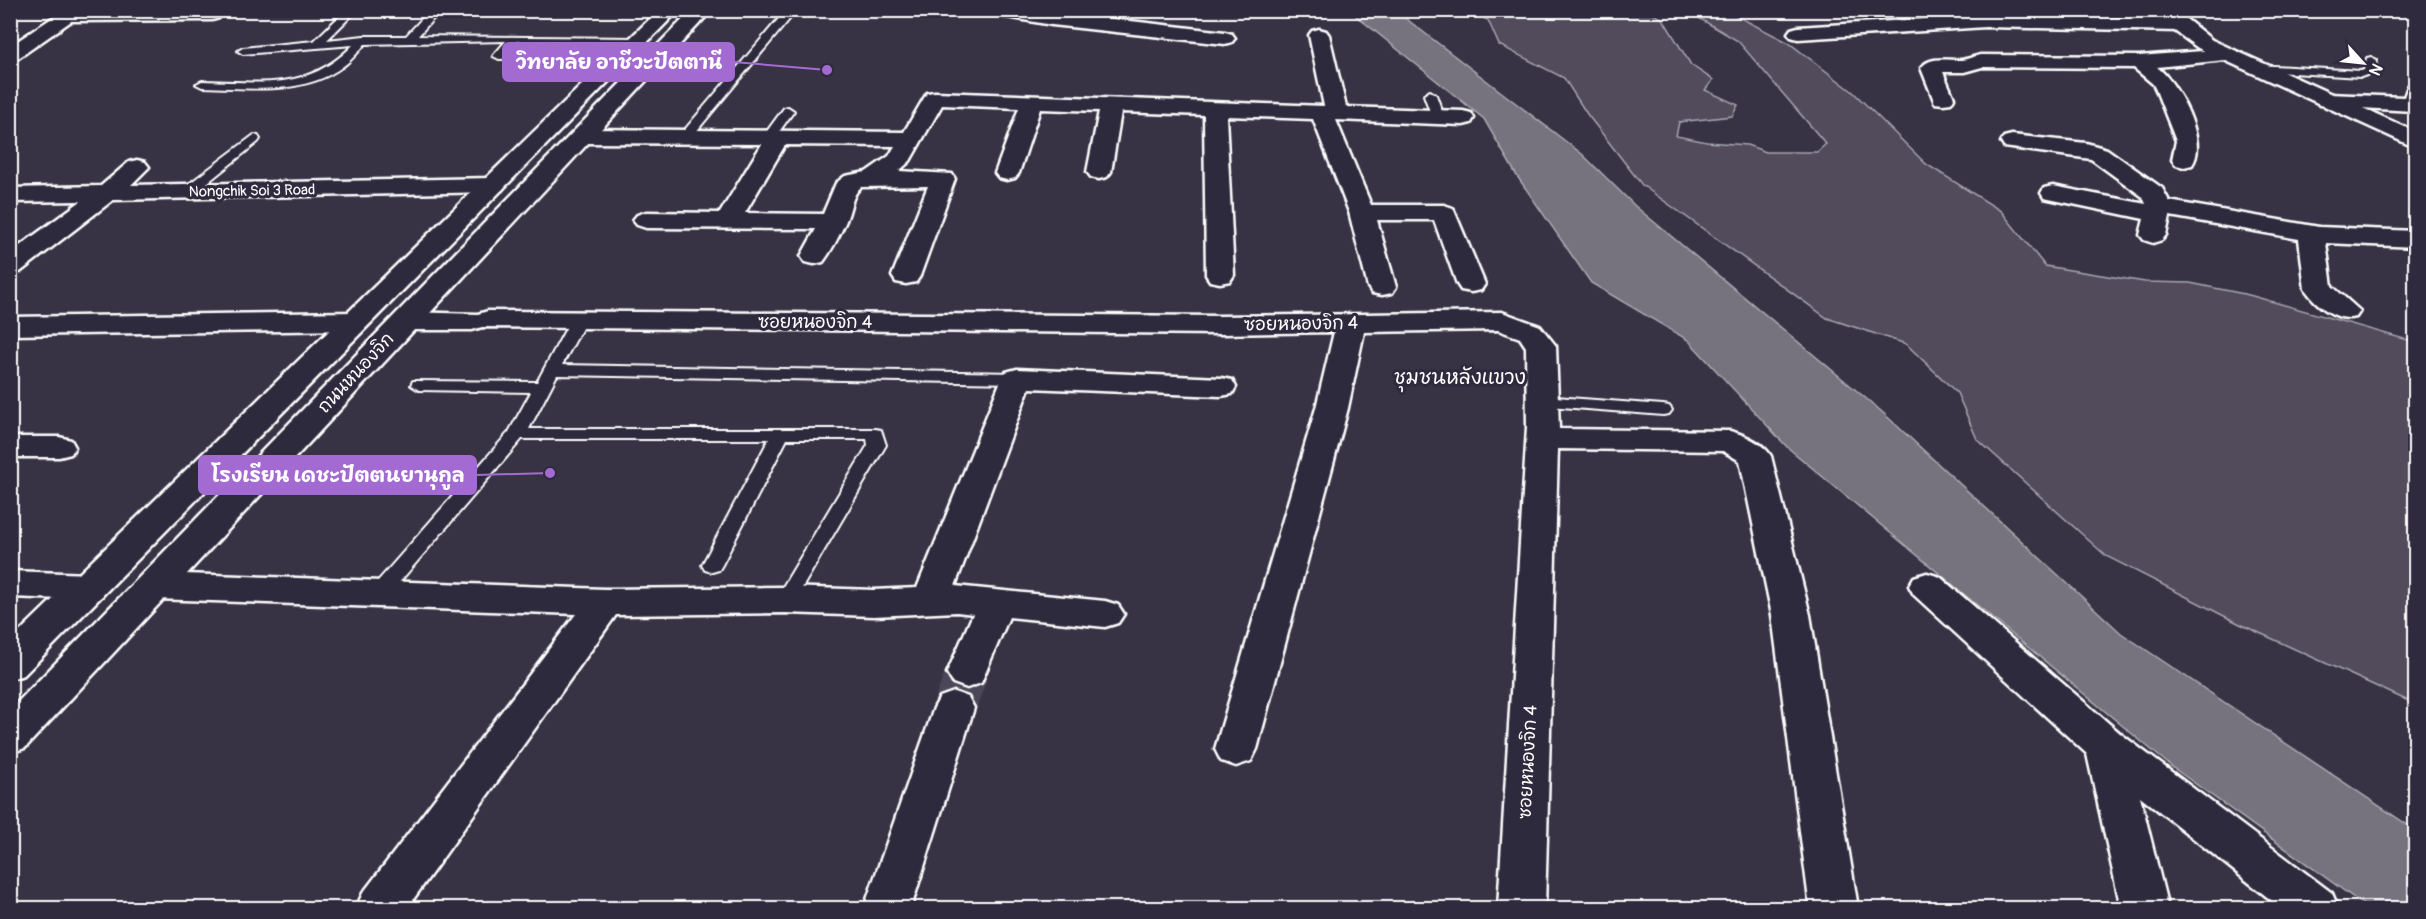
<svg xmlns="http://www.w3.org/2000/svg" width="2426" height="919" font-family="Pangolin,'Playpen Sans Thai',sans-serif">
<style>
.green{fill:#514c5c;stroke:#a8a6ae;stroke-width:1.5}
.water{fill:#76737f;stroke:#adabb2;stroke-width:1.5}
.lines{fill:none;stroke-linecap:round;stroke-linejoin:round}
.minor-tunnel{stroke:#4b4758;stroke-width:42;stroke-dasharray:42 21;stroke-linecap:butt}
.service-casing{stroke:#fff;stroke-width:4}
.minor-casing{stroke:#fff;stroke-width:5}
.tertiary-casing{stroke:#fff;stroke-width:5}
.primary-casing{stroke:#fff;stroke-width:5}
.service{fill:#2f2a3d;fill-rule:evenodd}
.minor{fill:#2f2a3d;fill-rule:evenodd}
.tertiary{fill:#2f2a3d;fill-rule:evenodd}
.primary{fill:#2f2a3d;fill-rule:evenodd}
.labels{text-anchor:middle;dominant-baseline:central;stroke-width:6;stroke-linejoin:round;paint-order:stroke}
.far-street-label{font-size:15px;fill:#fff;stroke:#2f2a3d}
.street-label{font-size:18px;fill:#fff;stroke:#2f2a3d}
.neighbourhood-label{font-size:20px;fill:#fff;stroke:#2f2a3d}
.leader{fill:none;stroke:#a36bd2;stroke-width:2}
.callout-dot{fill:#a36bd2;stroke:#2f2a3d;stroke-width:2}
.callout{fill:#a36bd2;stroke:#a36bd2;stroke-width:2}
.callout-label{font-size:20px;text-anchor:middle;font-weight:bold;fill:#fff}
</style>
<rect width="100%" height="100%" fill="#373345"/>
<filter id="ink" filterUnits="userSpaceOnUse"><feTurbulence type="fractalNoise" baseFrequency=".0167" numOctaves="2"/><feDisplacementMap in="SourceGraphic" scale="12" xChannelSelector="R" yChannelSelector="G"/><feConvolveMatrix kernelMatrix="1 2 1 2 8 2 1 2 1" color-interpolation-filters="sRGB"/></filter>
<g filter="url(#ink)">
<!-- green -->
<path class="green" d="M1465,11H1648L1663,19L1691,65L1713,80L1705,90L1738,105L1732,116L1679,122L1676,136L1707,142L1747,145L1766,152H1817L1826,144L1738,41L1687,11H1727L1789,43L1852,91L1926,164L2001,211L2045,266L2145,282L2190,283L2249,295L2415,342V704L2240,624L2106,556L1977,439L1957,393L1906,344L1827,318L1642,185L1587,114L1564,78L1499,45L1488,20Z"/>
<!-- water -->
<path class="water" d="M1350,11H1396L1582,154L1635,206L1881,411L2121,633L2415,830V908H2368L2172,767L1787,447L1688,340L1591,283L1517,176L1484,119Z"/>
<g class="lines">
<!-- minor-tunnel -->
<path class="minor-tunnel" d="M954,708L967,673"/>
<defs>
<g id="service">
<path d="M346,10H357L327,40L364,36H406L430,10H441L418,36L639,38L644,41L639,44L517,41L508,52H541L547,55L541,58L499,59L493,56L506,41L365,44C358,52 351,61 342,67C303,96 248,88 202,87L196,84L202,81C261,82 308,92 353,45L243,54L238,51L243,48L314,41Z"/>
<path d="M786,10H797L690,139H682L680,136L682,133Z"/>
<path d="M2371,57L2377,60L2375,72L2361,77L2257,71L2251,68L2257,65L2361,71L2364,70L2367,58Z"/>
<path d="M1430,91L1436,95L1444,117L1442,120H1434L1432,117L1424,95Z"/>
<path d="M788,107L794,111L773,140H765L763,137L765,134L784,108Z"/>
<path d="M254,135L258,136L260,139L258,142L192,195H182L180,192L182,189Z"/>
<path d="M578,316L586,321L562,365L1017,373L1025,378L1017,383L557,375L529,429H875L881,430L886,445L792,605L785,607L778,605L775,600L868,445L867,439H787L722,565L719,570L712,572L705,570L702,565L769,439H522L385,599L378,601L371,599L368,594L371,589L509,432L531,392L419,390L411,385L413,381L537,382L570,321Z"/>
<path d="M1542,396L1663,405L1669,406L1672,410L1669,414L1663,415L1536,405L1534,401L1536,397Z"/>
</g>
<g id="minor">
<path d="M66,10H219L221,14L219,18L212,20L71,21L64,19L62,15Z"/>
<path d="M992,10H1036L1225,32L1232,34L1235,38L1232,42L1225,44L1052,25L1001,16L994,14Z"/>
<path d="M1986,15L2179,19L2186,21L2189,25L2186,29L2179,31L1986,27L1798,39L1791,37L1788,33L1791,29L1798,27Z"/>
<path d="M1319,29L1326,31L1329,35L1346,107L1463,111L1471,113L1474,118L1471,123L1463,125L1336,120L1371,205H1444L1453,208L1485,284L1481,290L1471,292L1461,290L1457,284L1434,220H1377L1396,287L1392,293L1382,295L1372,293L1368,287L1349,212L1313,119L1226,116L1234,275L1230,281L1220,283L1210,281L1206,275L1204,115L1121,112L1111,172L1107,177L1099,179L1091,177L1087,172L1099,111L1040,109L1019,173L1015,178L1007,180L999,178L995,173L1019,108L942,105L910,161L899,171L952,174L955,179L920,276L916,282L906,284L896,282L892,276L928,186L861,187C851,195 851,211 845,223C839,236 832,250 823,262L814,264L805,262L801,256L816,229L646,228L637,225L633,220L637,215L646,212L720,213L762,144L583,143L575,141L572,136L575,131L583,129L904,132L927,93L935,92L1324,106L1309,35L1312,31ZM785,145L895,146L889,156L866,172L845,176L836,183L823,214L745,213Z"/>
<path d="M2228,49L2235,51L2238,55L2235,59L2157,67C2178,83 2209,141 2192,165L2184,167L2176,165L2172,160L2176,141L2156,90L2153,84L2134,68L1982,67L1964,72H1943L1954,98L1951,103L1943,104L1935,103L1921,68C1930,55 1949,61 1962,60C1968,59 1975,56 1981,55L2139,56Z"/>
<path d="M2416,85V110L2413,111L2327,106L2319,105L2316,100L2319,95L2327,94L2404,97L2408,86Z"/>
<path d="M2012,135L2086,143L2107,149L2162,188L2169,201L2319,227L2416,231V247L2326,243L2332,286L2360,311L2356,317C2336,322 2316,305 2305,289L2299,239L2170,216L2166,235L2162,240L2153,243L2144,240L2140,235L2144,219L2044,198L2041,193L2044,188L2053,186L2146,204L2143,197L2091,159L2004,147L2001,142L2004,137Z"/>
<path d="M137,160L145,162L149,167L131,185L493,178L502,180L505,185L502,190L493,192L113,200L20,272L10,274V253L81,201L10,202V188L101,186L129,162Z"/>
<path d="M488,311L1221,316L1502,312L1540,326L1556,346L1559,429L1730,431C1745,435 1763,443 1771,456L1810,615L1858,908H1810L1772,615L1740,461L1723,451L1558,449L1545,908H1498L1527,427L1526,347L1520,338L1498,330L1364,332L1348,408L1257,749L1251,761L1236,766L1221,761L1215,749L1316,408L1334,332L1221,334L482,327L472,330H406L396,327L392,321L396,315L406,312L478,314Z"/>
<path d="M1017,369L1221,378L1232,380L1236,387L1232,394L1221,396L1029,388L955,586L1105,601L1118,605L1124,614L1118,623L1105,627L1009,617L981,683L967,688L953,683L947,673L973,614L957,612L874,616L785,613L616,615L407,908H356L363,893L576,614L155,599L142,595L137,586L142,577L155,573L605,589L785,587L874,590L917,588L1002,378L1006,372Z"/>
<path d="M10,437H59L71,440L75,447L71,454L59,457H10Z"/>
<path d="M10,571L89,574L102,578L108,587L102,596L89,600L10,597Z"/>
<path d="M1927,573L1940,577L2121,734L2332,893L2338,908H2281L2140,796L2168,908H2121L2087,754L1914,595L1909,586L1914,577Z"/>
<path d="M954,692L968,697L974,708L911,908H864L934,708L940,697Z"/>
</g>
<g id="tertiary">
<path d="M64,10H87L17,59L10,61V46Z"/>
<path d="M2155,10H2175L2212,40L2416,132V148L2198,48L2172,29Z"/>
<path d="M356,312L366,315L370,321L366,327L356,330L10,335V317Z"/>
</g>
<g id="primary">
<path d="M659,10H679L24,675L10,679V641Z"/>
<path d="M692,10H712L25,748L10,753V710Z"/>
</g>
</defs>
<!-- service casing -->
<use href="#service" class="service-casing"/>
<!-- minor casing -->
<use href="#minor" class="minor-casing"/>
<!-- tertiary casing -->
<use href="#tertiary" class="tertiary-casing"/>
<!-- primary casing -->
<use href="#primary" class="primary-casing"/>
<!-- service -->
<use href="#service" class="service"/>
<!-- minor -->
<use href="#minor" class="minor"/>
<!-- tertiary -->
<use href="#tertiary" class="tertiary"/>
<!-- primary -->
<use href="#primary" class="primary"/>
</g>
</g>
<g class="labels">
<!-- far-street labels -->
<g class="far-street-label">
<text transform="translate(252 191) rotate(-1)">Nongchik Soi 3 Road</text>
</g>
<!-- street labels -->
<g class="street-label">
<text x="815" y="322">ซอยหนองจิก 4</text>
<text transform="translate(1301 324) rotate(-1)">ซอยหนองจิก 4</text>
<text transform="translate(356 373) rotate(-47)">ถนนหนองจิก</text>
<text transform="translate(1528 762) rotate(-87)">ซอยหนองจิก 4</text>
</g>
<!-- neighbourhood labels -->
<g class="neighbourhood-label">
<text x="1460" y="377">ชุมชนหลังแขวง</text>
</g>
</g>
<!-- callouts -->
<path class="leader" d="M827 70L734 62M550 473L476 475"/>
<g class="callout-dot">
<circle cx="827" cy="70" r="6"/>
<circle cx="550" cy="473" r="6"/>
</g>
<g class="callout">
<rect x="503" y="43" width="231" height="38" rx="6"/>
<rect x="199" y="456" width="277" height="38" rx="6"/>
</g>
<g class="callout-label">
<text x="619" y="69">วิทยาลัย อาชีวะปัตตานี</text>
<text x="338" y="482">โรงเรียน เดชะปัตตนยานุกูล</text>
</g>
<!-- margin -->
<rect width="2426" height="919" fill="none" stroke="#2f2a3d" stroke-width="36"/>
<rect x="18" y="18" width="2390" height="883" fill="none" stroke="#fff" stroke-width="2" filter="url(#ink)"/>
<!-- north arrow -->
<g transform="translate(2363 63) rotate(117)" stroke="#2f2a3d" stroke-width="4.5" paint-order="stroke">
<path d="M0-4.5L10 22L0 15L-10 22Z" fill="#ffffff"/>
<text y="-9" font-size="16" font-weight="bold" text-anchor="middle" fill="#ffffff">N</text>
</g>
</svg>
